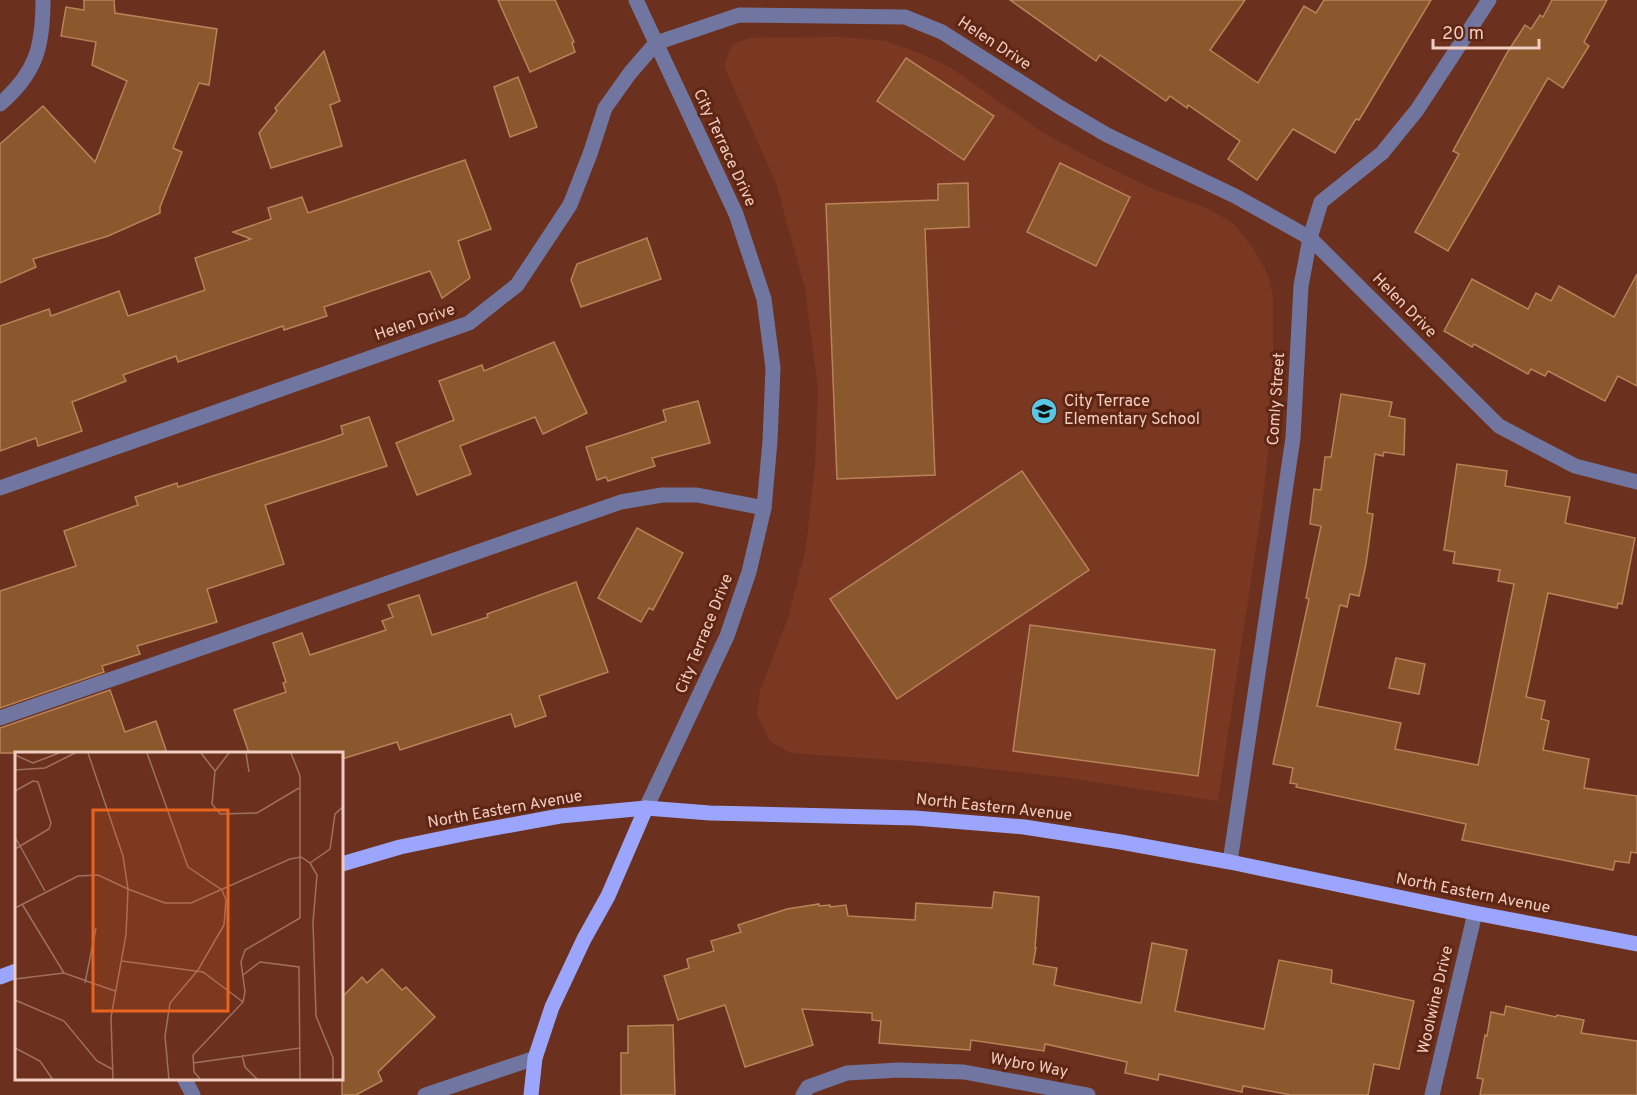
<svg xmlns="http://www.w3.org/2000/svg" width="1637" height="1095" font-family="Overpass,sans-serif">
<style>
.built{fill:#7a3822}
.building{fill:#8b582d;stroke:#b98258;stroke-width:1.5}
.lines{fill:none;stroke-linecap:round;stroke-linejoin:round}
.minor{stroke:#7176a1;stroke-width:15}
.major{stroke:#9ba5fb;stroke-width:15}
.labels{text-anchor:middle;dominant-baseline:central;stroke-width:6;stroke-linejoin:round;paint-order:stroke}
.street-label{font-size:16px;fill:#f1ccc1;stroke:#5f2613}
.poi-label{font-size:16px;fill:#f1ccc1;stroke:#5f2613;text-anchor:start}
.inset-road{fill:none;stroke:#a16f5f;stroke-width:1.5}
.view{fill:#e9641e;fill-opacity:0.15;stroke:#e9641e;stroke-width:3}
.inset-edge{fill:none;stroke:#f1ccc1;stroke-width:3}
</style>
<rect width="100%" height="100%" fill="#6b311e"/>
<!-- built -->
<path class="built" d="M842,37L885,41L920,53L951,68L1042,132L1090,158L1153,189L1209,209L1235,225L1253,248L1268,275L1273,297V355L1270,433L1262,506L1218,801L1062,777L937,763L791,753L770,741L757,715L760,691L788,618L806,547L815,465L818,389L805,289L776,183L724,66L732,44L750,38Z"/>
<!-- building -->
<g class="building">
<path d="M84,0H114L115,13L217,29L209,85L199,83L173,148L182,152L160,207V213L108,236L33,259L36,267L0,283V144L43,106L95,162L127,81L92,65L96,42L61,36L66,7L84,10Z"/>
<path d="M498,0H555L574,42L572,43L575,52L530,72Z"/>
<path d="M1010,0H1245L1210,50L1258,83L1304,6L1316,13L1324,0H1431L1359,120L1356,119L1335,153L1293,129L1257,180L1228,159L1240,141L1188,105L1187,108L1170,96L1166,101L1100,55L1096,61Z"/>
<path d="M1552,0H1607L1584,42L1589,46L1563,88L1548,78L1448,251L1415,232L1459,154L1453,151L1507,53L1525,25L1531,29L1540,15L1543,17Z"/>
<path d="M324,51L340,101L330,105L342,146L271,168L259,133L277,111L275,108Z"/>
<path d="M906,58L994,116L964,160L877,101Z"/>
<path d="M518,77L537,127L510,137L494,87Z"/>
<path d="M465,160L491,229L458,241L470,278L442,298L430,271L324,307L327,316L284,330L283,326L178,362L176,356L123,375L126,381L72,402L82,431L38,446L36,438L0,451V326L49,309L51,316L119,291L128,316L205,290L195,258L251,239L233,232L271,219L268,208L302,197L308,213Z"/>
<path d="M1060,163L1130,197L1096,266L1027,232Z"/>
<path d="M968,183L969,227L925,229L935,475L837,479L826,204L938,200V184Z"/>
<path d="M647,238L661,279L581,307L571,280L577,264Z"/>
<path d="M1637,274V386L1618,376L1605,401L1548,371L1545,376L1531,369L1528,374L1474,344L1472,347L1444,331L1472,279L1528,309L1536,293L1551,301L1559,286L1614,317Z"/>
<path d="M554,342L587,413L543,434L535,417L460,446L471,474L417,495L396,443L454,420L439,381L482,365L484,371Z"/>
<path d="M1341,394L1392,402L1389,416L1405,419L1404,455L1384,452L1383,456L1375,454L1367,513L1373,514L1366,564L1359,596L1350,594L1347,607L1340,605L1317,706L1401,723L1395,749L1478,765L1514,584L1498,581L1500,570L1453,563L1455,552L1444,550L1457,464L1507,471L1505,486L1570,497L1565,523L1635,538L1622,604L1618,603L1617,608L1548,593L1526,697L1545,701L1541,719L1549,721L1543,750L1589,759L1584,788L1637,796V853L1631,852L1629,863L1615,861L1613,870L1462,840L1466,824L1296,787L1297,784L1290,783L1293,768L1273,764L1309,599L1306,598L1321,526L1310,524L1314,489L1321,490L1325,457H1331Z"/>
<path d="M698,401L710,443L652,458L655,466L608,481L606,477L597,480L586,447L666,421L663,410Z"/>
<path d="M369,417L387,466L265,505L284,564L207,589L217,622L137,646L140,654L102,666L104,672L0,708V591L76,566L64,531L138,505L135,497L177,483L178,487L326,440L343,434L341,426Z"/>
<path d="M1022,471L1089,570L897,699L830,599Z"/>
<path d="M637,528L683,553L653,610L649,608L641,622L598,598Z"/>
<path d="M576,582L608,672L539,696L546,716L515,727L511,714L400,750L397,742L342,759V753H249L234,710L286,692L283,683L286,682L273,643L302,633L310,655L386,630L382,621L393,617L388,605L419,595L432,635L488,617L487,614Z"/>
<path d="M1030,625L1215,650L1198,776L1013,751Z"/>
<path d="M1396,658L1425,664L1419,694L1389,688Z"/>
<path d="M110,690L125,732L156,721L167,753H0V728Z"/>
<path d="M994,892L1039,897L1035,948H1036L1033,964L1057,968L1054,985L1141,1003L1152,943L1187,950L1175,1011L1264,1029L1279,960L1332,970L1331,983L1414,1001L1399,1069L1374,1064L1368,1095H1291L1243,1086L1242,1092L1159,1074L1158,1080L1125,1073L1127,1062L1045,1044L1044,1051L971,1040L970,1050L879,1043L881,1021L872,1020V1013L802,1009L813,1045L745,1067L725,1005L678,1020L664,976L689,968L687,959L714,951L711,941L741,932L738,925L787,909L819,904V906L830,905V907L846,905L848,916L915,920L916,903L992,908Z"/>
<path d="M382,969L402,990L406,987L435,1017L378,1072L382,1081L356,1095H342V997L362,977L367,983Z"/>
<path d="M1506,1006L1556,1017L1557,1015L1584,1020L1581,1033L1637,1041V1095H1480L1483,1079L1477,1078L1485,1035L1487,1036L1491,1012L1504,1015Z"/>
<path d="M673,1025L675,1095H621V1053H628V1026Z"/>
</g>
<g class="lines">
<!-- minor -->
<g class="minor">
<path d="M636,0L736,214L764,299L773,368L770,441L764,508L749,572L727,636L646,808"/>
<path d="M0,104C36,73 43,47 43,0"/>
<path d="M0,488L469,323L517,285L570,205L590,154L605,108L630,73L656,43L739,15L905,17L942,32L1061,108L1107,135L1235,196L1310,238L1499,426L1575,466L1637,482"/>
<path d="M0,718L621,502L662,495H697L764,508"/>
<path d="M1230,862L1293,438L1301,286L1310,238L1321,202L1382,153L1417,110L1489,0"/>
<path d="M184,1078L193,1095"/>
<path d="M425,1095L535,1058"/>
<path d="M803,1095L808,1087L847,1073L899,1070L964,1072L1088,1095"/>
<path d="M1432,1095L1475,913"/>
</g>
<!-- major -->
<g class="major">
<path d="M342,864L400,847L473,832L560,816L646,808L710,813L915,818L1024,827L1121,842L1230,862L1475,913L1637,944"/>
<path d="M0,977L16,971"/>
<path d="M531,1095L535,1058L552,1007L584,939L608,896L646,808"/>
</g>
</g>
<!-- icons -->
<defs>
<symbol id="school-disc" viewBox="-11 -11 22 22"><circle r="9.5" fill="#5ac8e5" stroke="#5f2613"/><path d="M0-5L7-2L0 1L-7-2ZM-4 1L0 2.5L4 1V4Q0 6-4 4Z" fill="#111"/></symbol>
</defs>
<g fill-rule="evenodd">
<use href="#school-disc" x="1029" y="396" width="30" height="30"/>
</g>
<g class="labels">
<!-- street labels -->
<g class="street-label">
<text transform="translate(994 44) rotate(33)">Helen Drive</text>
<text transform="translate(724 148) rotate(65)">City Terrace Drive</text>
<text transform="translate(1404 306) rotate(45)">Helen Drive</text>
<text transform="translate(415 323) rotate(-19)">Helen Drive</text>
<text transform="translate(1277 399) rotate(-86)">Comly Street</text>
<text transform="translate(705 634) rotate(-68)">City Terrace Drive</text>
<text transform="translate(994 808) rotate(6)">North Eastern Avenue</text>
<text transform="translate(505 810) rotate(-10)">North Eastern Avenue</text>
<text transform="translate(1473 894) rotate(11)">North Eastern Avenue</text>
<text transform="translate(1436 1000) rotate(-77)">Woolwine Drive</text>
<text transform="translate(1029 1066) rotate(10)">Wybro Way</text>
</g>
<!-- poi labels -->
<g class="poi-label">
<text x="1064" y="402">City Terrace<tspan x="1064" dy="18">Elementary School</tspan></text>
</g>
</g>
<!-- overview -->
<g transform="translate(15 752)">
<rect width="328" height="328" fill="#6b311e"/>
<path class="inset-road" d="M73,1L108,104L113,137L111,183L96,265L98,328M132,1L173,115L207,138L211,148L209,173L183,218L155,251L150,284L154,328M186,1L200,19L197,52L205,62L242,61L284,36M231,1L234,20M0,3L18,11L44,1M0,18L30,16L60,1M200,19L214,1M0,39L18,29L23,30L36,71L34,77L0,97M0,85L30,139M295,111L315,97L320,62L329,54M113,137L150,151H176L275,107L286,105L295,111L302,123L298,170L301,264L318,306V328M7,152L49,221M0,156L63,124L83,123L113,137M107,209L188,220L228,250M228,223L245,210L284,215L285,328M0,227L49,221L100,239M70,231L81,176M0,248L49,269L82,309L97,317M0,296L25,309L38,328M227,303L230,315L243,328M178,311L285,296M186,328L179,320L178,303L228,250L230,240L226,210L230,198L285,166V24L276,1"/>
<path class="view" d="M78,58H213V259H78Z"/>
<rect width="328" height="328" class="inset-edge"/>
</g>
<!-- scale -->
<path d="M1433 39v9h106v-9" fill="none" stroke="#f1ccc1" stroke-width="3"/>
<text x="1442" y="39" font-size="18" fill="#f1ccc1" stroke="#5f2613" stroke-width="4.5" paint-order="stroke">20 m</text>
</svg>
